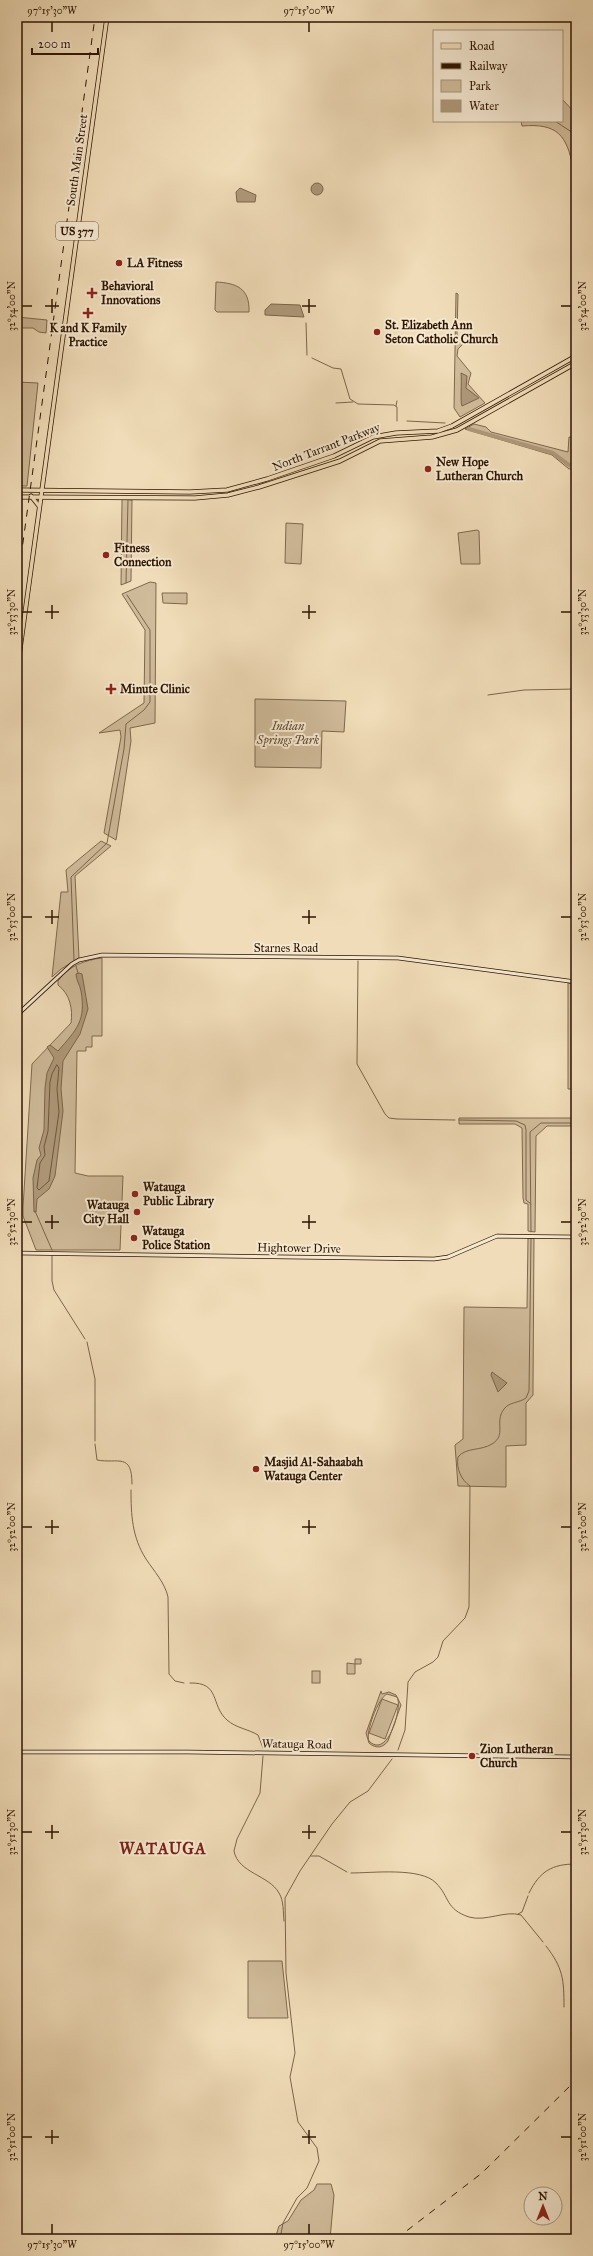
<svg xmlns="http://www.w3.org/2000/svg" width="593" height="2256" font-family="'IM FELL Great Primer',serif">
<style>
.green{fill:#cfba99;stroke:#7e684c;fill-rule:evenodd}
.water{fill:#ae9879;stroke:#7b6449}
.lines{fill:none;stroke-linecap:round;stroke-linejoin:round}
.shore{stroke:#6e563c;stroke-width:1}
.stream{stroke:#7b6449;stroke-width:1}
.river{stroke:#ae9879;stroke-width:4}
.secondary-casing{stroke:#2e1500;stroke-width:4.5}
.primary-casing{stroke:#2e1500;stroke-width:5}
.secondary{stroke:#f5e8d1;stroke-width:3}
.primary{stroke:#f0dcb8;stroke-width:3.5}
.rail{stroke:#2e1500;stroke-width:1;stroke-dasharray:7 7;stroke-linecap:butt}
.ticks{fill:none;stroke:#2e1500;stroke-width:1.5}
.poi-dot{fill:#8f2418;stroke:#f5e8d1;stroke-width:1.5}
.labels{text-anchor:middle;dominant-baseline:central;stroke-width:4;stroke-linejoin:round;paint-order:stroke}
.shield{fill:#f5e8d1;stroke:#6a543f;stroke-width:1}
.shield-label{font-size:11px;font-weight:bold;fill:#2e1500}
.street-label{font-size:12px;fill:#2e1500;stroke:#f5e8d1}
.poi-label{font-size:12px;font-weight:bold;fill:#2e1500;stroke:#f5e8d1;text-anchor:start}
.park-label{font-size:12px;font-style:italic;fill:#5e472e;stroke:#f5e8d1}
.district-label{font-size:16px;font-weight:bold;letter-spacing:1px;fill:#7a1f14;stroke:#f5e8d1}
.neatline{fill:none;stroke:#2e1500;stroke-width:1.5}
.ticks-label{font-size:10px;text-anchor:middle;fill:#2e1500}
</style>
<rect width="100%" height="100%" fill="#f0dcb8"/>
<filter id="stains"><feTurbulence type="fractalNoise" baseFrequency=".005" numOctaves="4"/><feColorMatrix values="0 0 0 0 .2 0 0 0 0 .09 0 0 0 0 .02 0 0 0 .5 -.17"/></filter>
<radialGradient id="worn" r=".72"><stop offset=".6" stop-color="#630" stop-opacity="0"/><stop offset="1" stop-color="#630" stop-opacity=".3"/></radialGradient>
<!-- green -->
<g class="green">
<path d="M562,99L576,114V171L573,168C567,135 557,123 522,126L521,121H562Z"/>
<path d="M216,282C236,283 250,288 249,312H217L215,310Z"/>
<path d="M456,293L458,294L457,334L463,344L458,349L457,356L471,373L468,384L485,403L460,417L454,408Z"/>
<path d="M17,317L47,320L46,333L39,332L33,328H17Z"/>
<path d="M17,382L38,383L27,486H17Z"/>
<path d="M474,424L486,427L491,432L568,452L569,437L576,438V467L569,469L552,455L465,429Z"/>
<path d="M122,499L132,500L131,581L121,585Z"/>
<path d="M286,523L303,524L301,564L285,563Z"/>
<path d="M477,530L479,531L480,564H461L458,533Z"/>
<path d="M150,582L156,583L155,723L130,728L131,741L116,840L104,833L121,737L120,730L99,733L144,703L145,630L122,594Z"/>
<path d="M162,593H187V604L163,603Z"/>
<path d="M255,699L346,701L344,732L322,731L321,768L255,767Z"/>
<path d="M101,841L111,846L75,876L79,958L61,969L52,977L61,892H68L66,870Z"/>
<path d="M102,958V1036H92V1047H86V1051H77L75,1173L88,1176H123L120,1250H36L23,1216V1207L32,1064L71,1023C73,1009 70,994 58,985V981C68,966 85,960 102,958Z"/>
<path d="M568,983L576,984V1089H568Z"/>
<path d="M459,1118H576V1126H547L536,1136L535,1232L528,1231V1204L524,1203L523,1198L522,1128L515,1124H459Z"/>
<path d="M17,1158L20,1160L19,1194H17Z"/>
<path d="M528,1238H534L533,1387V1395L526,1403V1445L506,1446V1487L458,1486L455,1445L463,1439V1435L464,1307L527,1308Z"/>
<rect x="17" y="1488" width="4" height="63"/>
<path d="M355,1659H361V1664H355V1674H347V1663L355,1664Z"/>
<rect x="312" y="1671" width="8" height="12"/>
<path d="M381,1691L382,1694L389,1692L396,1695L401,1705L388,1741C383,1748 376,1749 369,1743L366,1733ZM387,1694L397,1697C403,1706 388,1760 369,1741C365,1733 378,1698 387,1694Z"/>
<path d="M382,1699L398,1705L385,1739L369,1733Z"/>
<path d="M248,1961H282L288,2018H248Z"/>
<path d="M317,2184H331L334,2195L330,2239H275L279,2226L288,2221L301,2200L314,2190Z"/>
</g>
<!-- water -->
<g class="water">
<circle cx="317" cy="189" r="6"/>
<path d="M240,188L256,195L255,202H237L236,192Z"/>
<path d="M271,304L300,305L304,317L265,315V310Z"/>
<path d="M461,373L467,376L466,388L479,398L462,406C460,402 462,382 461,373Z"/>
<path d="M79,973L82,974L88,1009L80,1034L63,1061L61,1089L63,1111L55,1176L49,1189L37,1199L36,1212H34L33,1178L37,1160L41,1155L39,1148L44,1130L45,1088L47,1073L54,1058L47,1047L50,1045L58,1051C77,1029 86,1021 81,991C80,985 76,980 76,974Z"/>
<path d="M492,1372L507,1383L498,1392L491,1375Z"/>
</g>
<g class="lines">
<!-- shore -->
<path class="shore" d="M57,1065L59,1068L57,1089L59,1112L49,1181L39,1190L37,1188L40,1163L45,1155L44,1147L48,1131L50,1082L52,1074Z"/>
<!-- stream -->
<g class="stream">
<path d="M555,121L576,135"/>
<path d="M306,323L307,355"/>
<path d="M312,358L333,368L341,369L350,399L358,404L394,405L397,407V421"/>
<path d="M336,403L353,402"/>
<path d="M396,406L397,401"/>
<path d="M407,421L445,423"/>
<path d="M126,583L128,500"/>
<path d="M488,695L524,690L576,689"/>
<path d="M74,960L71,877L107,843L124,749L126,724L144,710L150,702V630L127,595"/>
<path d="M358,961L357,1064L385,1114L389,1118L397,1119L455,1120"/>
<path d="M76,966L78,973"/>
<path d="M459,1120L516,1121L525,1125L526,1130V1200L531,1204"/>
<path d="M35,1211L52,1250"/>
<path d="M531,1232L530,1132L541,1123H576"/>
<path d="M52,1256V1281L54,1290L85,1339"/>
<path d="M87,1342L95,1379V1441"/>
<path d="M95,1444L97,1460C118,1464 132,1452 132,1484"/>
<path d="M131,1490C131,1515 132,1537 146,1559C154,1571 165,1583 168,1597L169,1674L175,1681L184,1683"/>
<path d="M190,1683C221,1682 210,1705 227,1720C236,1728 248,1729 258,1735L263,1748"/>
<path d="M398,1750L405,1730L408,1682L415,1672L433,1662L438,1657L443,1641L465,1618L469,1607L470,1486C461,1480 456,1468 458,1457C466,1447 481,1451 492,1444C507,1435 494,1422 504,1409C509,1402 519,1403 526,1398L529,1391L531,1239"/>
<path d="M263,1756L260,1793L237,1839L234,1851C238,1873 269,1875 279,1893C284,1901 283,1912 284,1921"/>
<path d="M311,1856H319L347,1872"/>
<path d="M351,1873C372,1873 421,1867 436,1883C450,1897 445,1909 469,1917C486,1922 505,1910 521,1915L543,1942"/>
<path d="M529,1893C540,1871 552,1864 576,1864"/>
<path d="M518,1914L522,1912L528,1896"/>
<path d="M546,1946C563,1968 564,1979 564,2007"/>
<path d="M280,2239L283,2223L297,2198L307,2188L319,2161L317,2148L298,2122L290,2077L295,2053L286,1973L285,1898L300,1871L332,1824L350,1802L368,1791L392,1759"/>
</g>
<!-- river -->
<path class="river" d="M469,429L553,453L569,465L576,463"/>
<defs>
<g id="secondary">
<path d="M17,1015L72,964L79,960L102,955L398,958L576,982"/>
<path d="M17,1253L434,1259L448,1257L497,1236L576,1237"/>
<path d="M17,1752H188L576,1757"/>
</g>
<g id="primary">
<path d="M17,490L190,492L227,490L267,479L334,456L373,437L396,433L438,431L452,426L576,356"/>
<path d="M31,496L39,506"/>
<path d="M17,497L195,498L228,495L259,487L340,461L380,441L432,437L457,430L576,363"/>
<path d="M17,671L107,17"/>
</g>
</defs>
<!-- secondary casing -->
<use href="#secondary" class="secondary-casing"/>
<!-- primary casing -->
<use href="#primary" class="primary-casing"/>
<!-- secondary -->
<use href="#secondary" class="secondary"/>
<!-- primary -->
<use href="#primary" class="primary"/>
<!-- rail -->
<g class="rail">
<path d="M17,586L95,17"/>
<path d="M396,2239L482,2173L576,2080"/>
</g>
</g>
<!-- ticks -->
<path class="ticks" d="M52,22V32M309,22V32M52,299V313M309,299V313M22,306H32M45,306H59M302,306H316M561,306H571M52,605V619M309,605V619M22,612H32M45,612H59M302,612H316M561,612H571M52,910V924M309,910V924M22,917H32M45,917H59M302,917H316M561,917H571M52,1215V1229M309,1215V1229M22,1222H32M45,1222H59M302,1222H316M561,1222H571M52,1520V1534M309,1520V1534M22,1527H32M45,1527H59M302,1527H316M561,1527H571M52,1825V1839M309,1825V1839M22,1832H32M45,1832H59M302,1832H316M561,1832H571M52,2130V2144M309,2130V2144M22,2137H32M45,2137H59M302,2137H316M561,2137H571M52,2224V2234M309,2224V2234"/>
<!-- markers -->
<g class="poi-dot">
<circle cx="119" cy="263" r="4"/>
<path d="M90 287h4v4h4v4h-4v4h-4v-4h-4v-4h4z"/>
<path d="M86 307h4v4h4v4h-4v4h-4v-4h-4v-4h4z"/>
<circle cx="377" cy="332" r="4"/>
<circle cx="428" cy="469" r="4"/>
<circle cx="106" cy="555" r="4"/>
<path d="M109 683h4v4h4v4h-4v4h-4v-4h-4v-4h4z"/>
<circle cx="135" cy="1194" r="4"/>
<circle cx="137" cy="1212" r="4"/>
<circle cx="134" cy="1238" r="4"/>
<circle cx="256" cy="1469" r="4"/>
<circle cx="472" cy="1756" r="4"/>
</g>
<g class="labels">
<!-- shield labels -->
<rect class="shield" x="56" y="222" width="42" height="18" rx="3"/>
<g class="shield-label">
<text x="77" y="231">US 377</text>
</g>
<!-- street labels -->
<g class="street-label">
<text transform="translate(77 160) rotate(-82)">South Main Street</text>
<text transform="translate(326 447) rotate(-21)">North Tarrant Parkway</text>
<text x="286" y="948">Starnes Road</text>
<text transform="translate(299 1248) rotate(1)">Hightower Drive</text>
<text transform="translate(297 1744) rotate(1)">Watauga Road</text>
</g>
<!-- poi labels -->
<g class="poi-label">
<text x="127" y="263">LA Fitness</text>
<text x="101" y="286">Behavioral<tspan x="101" dy="14">Innovations</tspan></text>
<text x="385" y="325">St. Elizabeth Ann<tspan x="385" dy="14">Seton Catholic Church</tspan></text>
<text x="88" y="328" text-anchor="middle">K and K Family<tspan x="88" dy="14">Practice</tspan></text>
<text x="436" y="462">New Hope<tspan x="436" dy="14">Lutheran Church</tspan></text>
<text x="114" y="548">Fitness<tspan x="114" dy="14">Connection</tspan></text>
<text x="120" y="689">Minute Clinic</text>
<text x="143" y="1187">Watauga<tspan x="143" dy="14">Public Library</tspan></text>
<text x="129" y="1205" text-anchor="end">Watauga<tspan x="129" dy="14">City Hall</tspan></text>
<text x="142" y="1231">Watauga<tspan x="142" dy="14">Police Station</tspan></text>
<text x="264" y="1462">Masjid Al-Sahaabah<tspan x="264" dy="14">Watauga Center</tspan></text>
<text x="480" y="1749">Zion Lutheran<tspan x="480" dy="14">Church</tspan></text>
</g>
<!-- park labels -->
<g class="park-label">
<text x="288" y="726">Indian<tspan x="288" dy="14">Springs Park</tspan></text>
</g>
<!-- district labels -->
<g class="district-label">
<text x="163" y="1848">WATAUGA</text>
</g>
</g>
<!-- margin -->
<rect width="593" height="2256" fill="none" stroke="#f0dcb8" stroke-width="44"/>
<!-- legend -->
<rect x="433" y="30" width="130" height="92" fill="#f5e8d1" stroke="#a5947d"/>
<rect x="441" y="43" width="20" height="6" fill="#f0dcb8" stroke="#a5947d"/>
<text x="469" y="50" font-size="12" fill="#2e1500">Road</text>
<rect x="441" y="63" width="20" height="6" fill="#2e1500" stroke="#a5947d"/>
<text x="469" y="70" font-size="12" fill="#2e1500">Railway</text>
<rect x="441" y="80" width="20" height="12" fill="#cfba99" stroke="#a5947d"/>
<text x="469" y="90" font-size="12" fill="#2e1500">Park</text>
<rect x="441" y="100" width="20" height="12" fill="#ae9879" stroke="#a5947d"/>
<text x="469" y="110" font-size="12" fill="#2e1500">Water</text>
<!-- north arrow -->
<g transform="translate(543 2206)"><circle r="19" fill="#f5e8d1" stroke="#a5947d"/>
<path d="M0-3L7 15L0 10L-7 15Z" fill="#8f2418"/>
<text y="-6" font-size="11" font-weight="bold" text-anchor="middle" fill="#2e1500">N</text>
</g>
<!-- scale -->
<path d="M32 48v6h66v-6" fill="none" stroke="#2e1500" stroke-width="2"/>
<text x="38" y="48" font-size="12" fill="#2e1500" stroke="#f5e8d1" stroke-width="3" paint-order="stroke">200 m</text>
<rect x="22" y="22" width="549" height="2212" class="neatline"/>
<g class="ticks-label">
<text x="52" y="14">97°15'30"W</text>
<text x="309" y="14">97°15'00"W</text>
<text transform="translate(11 306) rotate(-90)" y="4">32°54'00"N</text>
<text transform="translate(582 306) rotate(-90)" y="4">32°54'00"N</text>
<text transform="translate(11 612) rotate(-90)" y="4">32°53'30"N</text>
<text transform="translate(582 612) rotate(-90)" y="4">32°53'30"N</text>
<text transform="translate(11 917) rotate(-90)" y="4">32°53'00"N</text>
<text transform="translate(582 917) rotate(-90)" y="4">32°53'00"N</text>
<text transform="translate(11 1222) rotate(-90)" y="4">32°52'30"N</text>
<text transform="translate(582 1222) rotate(-90)" y="4">32°52'30"N</text>
<text transform="translate(11 1527) rotate(-90)" y="4">32°52'00"N</text>
<text transform="translate(582 1527) rotate(-90)" y="4">32°52'00"N</text>
<text transform="translate(11 1832) rotate(-90)" y="4">32°51'30"N</text>
<text transform="translate(582 1832) rotate(-90)" y="4">32°51'30"N</text>
<text transform="translate(11 2137) rotate(-90)" y="4">32°51'00"N</text>
<text transform="translate(582 2137) rotate(-90)" y="4">32°51'00"N</text>
<text x="52" y="2248">97°15'30"W</text>
<text x="309" y="2248">97°15'00"W</text>
</g>
<rect width="100%" height="100%" filter="url(#stains)"/>
<rect width="100%" height="100%" fill="url(#worn)"/>
</svg>
